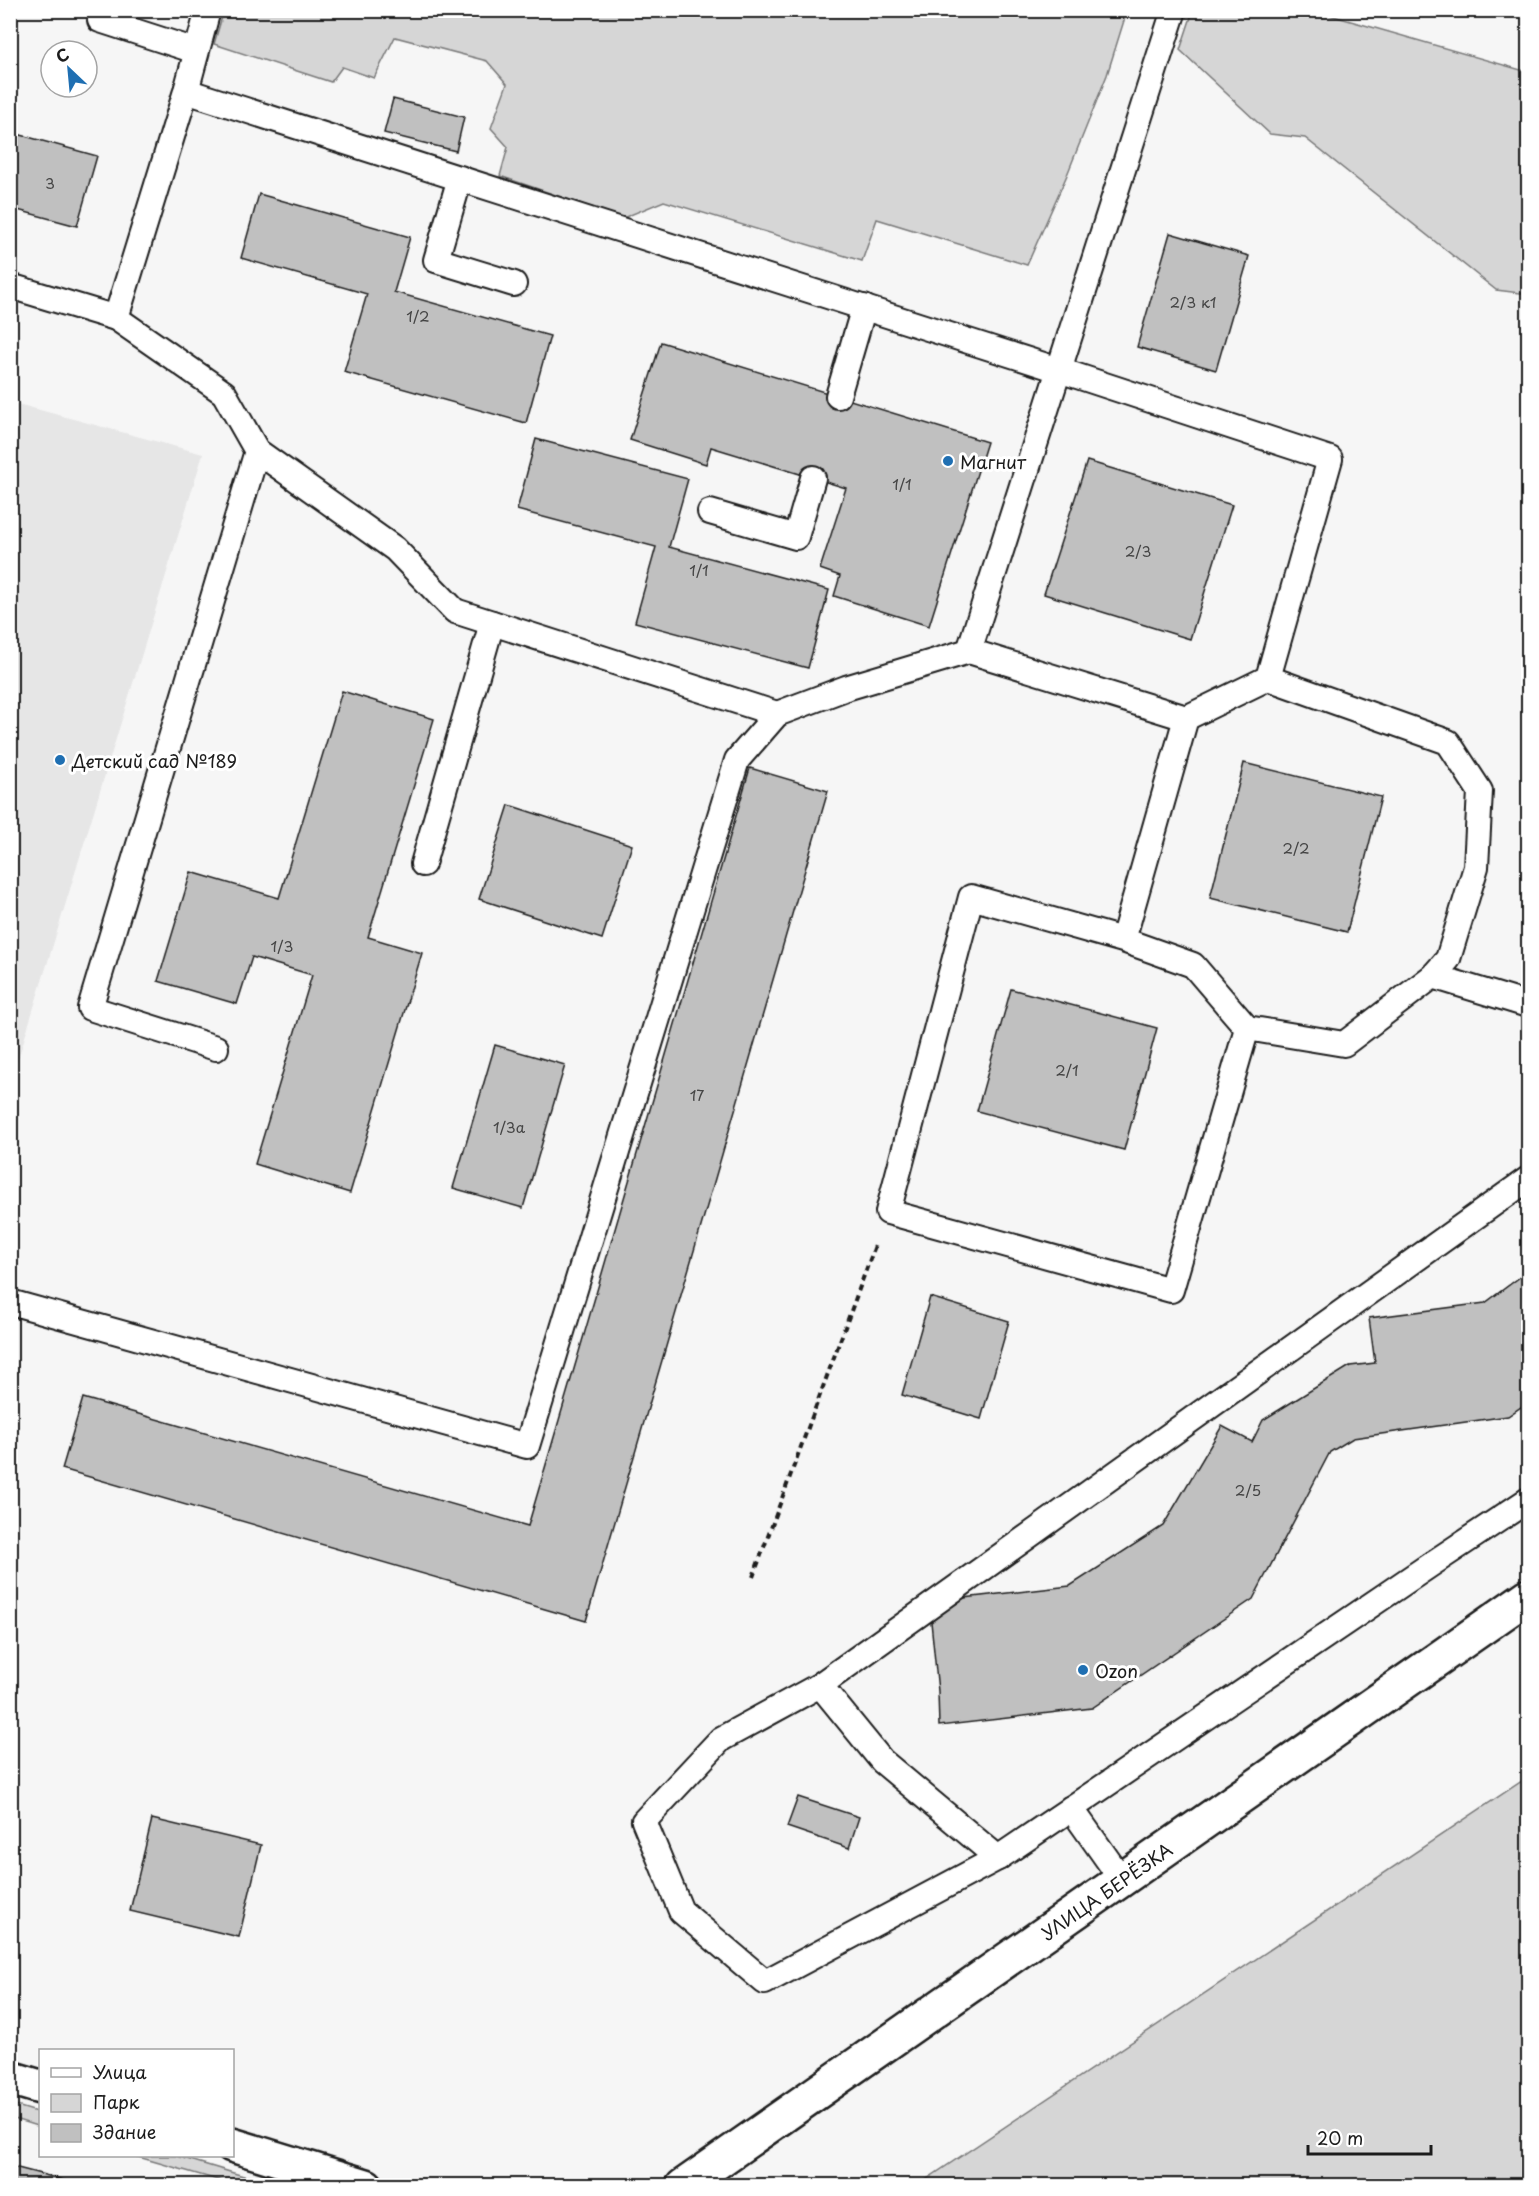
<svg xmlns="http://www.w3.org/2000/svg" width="1539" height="2196" font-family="'Playpen Sans',sans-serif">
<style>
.built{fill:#e6e6e6}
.green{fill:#d6d6d6;stroke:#797979;stroke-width:1.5}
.building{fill:#c0c0c0;stroke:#1c1c1c;stroke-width:1.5}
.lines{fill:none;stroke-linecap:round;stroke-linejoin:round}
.service-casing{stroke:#1c1c1c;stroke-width:28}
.minor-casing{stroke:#1c1c1c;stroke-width:38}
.secondary-casing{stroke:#1c1c1c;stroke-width:38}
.path{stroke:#1c1c1c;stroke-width:4;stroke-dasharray:6 4.5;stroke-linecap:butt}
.service{stroke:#fff;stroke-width:24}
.minor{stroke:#fff;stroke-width:33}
.secondary{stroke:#fff;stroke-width:33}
.poi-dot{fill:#1f6fb2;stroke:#fff;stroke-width:2}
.labels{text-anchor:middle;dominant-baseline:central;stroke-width:6;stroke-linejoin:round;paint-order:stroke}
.number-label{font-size:15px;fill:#454545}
.poi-label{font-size:18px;fill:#1c1c1c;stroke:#fff;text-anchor:start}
.street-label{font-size:18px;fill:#1c1c1c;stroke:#fff}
</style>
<rect width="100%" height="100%" fill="#f6f6f6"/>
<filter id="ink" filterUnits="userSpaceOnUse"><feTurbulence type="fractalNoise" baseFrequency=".0167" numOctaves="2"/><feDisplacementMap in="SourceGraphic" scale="12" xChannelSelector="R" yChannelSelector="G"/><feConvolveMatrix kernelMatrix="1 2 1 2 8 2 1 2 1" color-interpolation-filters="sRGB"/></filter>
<g filter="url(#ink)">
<!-- built -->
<path class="built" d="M10,402L203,454L16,1066L10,1065Z"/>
<!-- green -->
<g class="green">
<path d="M224,10H1127V11L1107,75L1067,175L1027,265L877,219L862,261L664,201L623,218L500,176L508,147L491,128L507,84L487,61L395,37L374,78L342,67L331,82L214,44Z"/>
<path d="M1193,11H1316L1528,72V294L1496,290L1305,138L1270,134L1180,50Z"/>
<path d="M1528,1777V2185H918Z"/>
<path d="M10,2104L40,2113V2127L11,2118Z"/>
<path d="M135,2156H177L270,2184L235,2185Z"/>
</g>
<!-- building -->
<g class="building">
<path d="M393,99L464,117L456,151L384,133Z"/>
<path d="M10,132L97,156L77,226L10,208Z"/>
<path d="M259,194L410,237L394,292L550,336L526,423L344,372L367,294L241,258Z"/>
<path d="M1170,233L1249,256L1216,370L1137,347Z"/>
<path d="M661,342L987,442L929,626L834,596L840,576L820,569L846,488L711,447L706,464L630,440Z"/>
<path d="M536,439L688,479L669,547L829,590L808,668L635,622L656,547L517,510Z"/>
<path d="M1087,461L1232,505L1190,639L1044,594Z"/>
<path d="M342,691L434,719L368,937L422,953L350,1193L255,1164L312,975L252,957L237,1004L158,981L191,872L279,898Z"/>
<path d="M1244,763L1381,797L1347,932L1210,898Z"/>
<path d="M750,768L828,791L586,1621L62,1469L83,1398L528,1526Z"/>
<path d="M509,805L632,845L602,939L479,899Z"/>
<path d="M1011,989L1157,1028L1124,1150L977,1111Z"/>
<path d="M495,1045L565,1065L523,1208L453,1188Z"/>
<path d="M1528,1271V1402L1508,1416L1353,1438L1330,1452L1253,1599L1092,1708L939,1726L938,1691L929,1602L1070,1586L1163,1526L1222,1426L1252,1442L1263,1420L1350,1366L1375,1363L1369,1318L1485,1303Z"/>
<path d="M930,1297L1009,1321L981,1419L902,1395Z"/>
<path d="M798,1797L859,1817L849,1848L787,1827Z"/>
<path d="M152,1819L261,1845L239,1937L130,1911Z"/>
<path d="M10,2166L87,2186H10Z"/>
</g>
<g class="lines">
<defs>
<g id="service">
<path d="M100,20L196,51"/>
<path d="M186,91L1059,370L1330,459L1268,678L1186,718"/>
<path d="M460,178L436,260L514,284"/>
<path d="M10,286L116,318L186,91L208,10"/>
<path d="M116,318L224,393L257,451L395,549L455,611L777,714"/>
<path d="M838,396L864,307"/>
<path d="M710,512L796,537L813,478"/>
<path d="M423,864L492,623"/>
<path d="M1123,940L1193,965L1247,1028L1171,1290L888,1212L971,897L1123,940L1186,718L969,651L1174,10"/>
<path d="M1433,976L1528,1005"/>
<path d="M1247,1028L1344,1044L1433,976L1448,959L1476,867L1480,791L1448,742L1268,678"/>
<path d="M216,1048L90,1008L257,451"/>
<path d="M1528,1179L820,1685L721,1739L644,1821L681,1911L765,1982L998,1858L1430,1565L1528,1500"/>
<path d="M10,1302L527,1446L737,760L777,714L846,688L969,651"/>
<path d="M820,1685L882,1761L998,1858"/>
<path d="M1071,1808L1122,1880"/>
</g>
<g id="minor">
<path d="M10,2078L40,2087"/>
<path d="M232,2145L366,2186"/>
</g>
<g id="secondary">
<path id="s1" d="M683,2186L1528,1596"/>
</g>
</defs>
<!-- service casing -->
<use href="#service" class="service-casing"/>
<!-- minor casing -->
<use href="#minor" class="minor-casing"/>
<!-- secondary casing -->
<use href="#secondary" class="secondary-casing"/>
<!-- path -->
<g class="path">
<path d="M1361,16L1364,10"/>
<path d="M753,1577L876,1243"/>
</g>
<!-- service -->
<use href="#service" class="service"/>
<!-- minor -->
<use href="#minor" class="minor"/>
<!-- secondary -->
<use href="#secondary" class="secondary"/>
</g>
</g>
<!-- markers -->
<g class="poi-dot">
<circle cx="948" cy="461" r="6"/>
<circle cx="60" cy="760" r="6"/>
<circle cx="1083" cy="1670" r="6"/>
</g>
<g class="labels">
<!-- number labels -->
<g class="number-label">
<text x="50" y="182">3</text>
<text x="1193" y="301">2/3 к1</text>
<text x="418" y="315">1/2</text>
<text x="902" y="483">1/1</text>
<text x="1138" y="550">2/3</text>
<text x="699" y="569">1/1</text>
<text x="1296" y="847">2/2</text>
<text x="282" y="945">1/3</text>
<text x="1067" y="1069">2/1</text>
<text x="697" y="1094">17</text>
<text x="509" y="1126">1/3а</text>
<text x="1248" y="1489">2/5</text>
</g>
<!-- poi labels -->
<g class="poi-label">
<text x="960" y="461">Магнит</text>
<text x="72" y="760">Детский сад №189</text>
<text x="1095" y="1670">Ozon</text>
</g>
<!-- street labels -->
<g class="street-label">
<text stroke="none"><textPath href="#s1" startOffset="516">УЛИЦА БЕРЁЗКА</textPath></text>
</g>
</g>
<!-- margin -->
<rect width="1539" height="2196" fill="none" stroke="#fff" stroke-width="36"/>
<rect x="18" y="18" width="1503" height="2160" fill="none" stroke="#1c1c1c" stroke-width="2" filter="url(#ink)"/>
<!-- legend -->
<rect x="39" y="2049" width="195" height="108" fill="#ffffff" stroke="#a4a4a4" stroke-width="1.5"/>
<rect x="51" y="2068" width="30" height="9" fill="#ffffff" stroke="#a4a4a4" stroke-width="1.5"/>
<text x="93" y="2079" font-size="18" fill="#1c1c1c">Улица</text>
<rect x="51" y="2094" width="30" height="18" fill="#d6d6d6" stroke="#a4a4a4" stroke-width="1.5"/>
<text x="93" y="2109" font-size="18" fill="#1c1c1c">Парк</text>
<rect x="51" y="2124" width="30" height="18" fill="#c0c0c0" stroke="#a4a4a4" stroke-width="1.5"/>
<text x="93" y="2139" font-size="18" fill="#1c1c1c">Здание</text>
<!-- north arrow -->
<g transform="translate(69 69) rotate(334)"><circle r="28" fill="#ffffff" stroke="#a4a4a4" stroke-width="1.5"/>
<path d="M0-4.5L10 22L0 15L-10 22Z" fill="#1f6fb2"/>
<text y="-9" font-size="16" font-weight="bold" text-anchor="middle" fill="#1c1c1c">С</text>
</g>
<!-- scale -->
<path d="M1308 2145v9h123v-9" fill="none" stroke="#1c1c1c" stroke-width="3"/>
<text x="1317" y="2145" font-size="18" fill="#1c1c1c" stroke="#ffffff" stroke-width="4.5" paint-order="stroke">20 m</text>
</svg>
